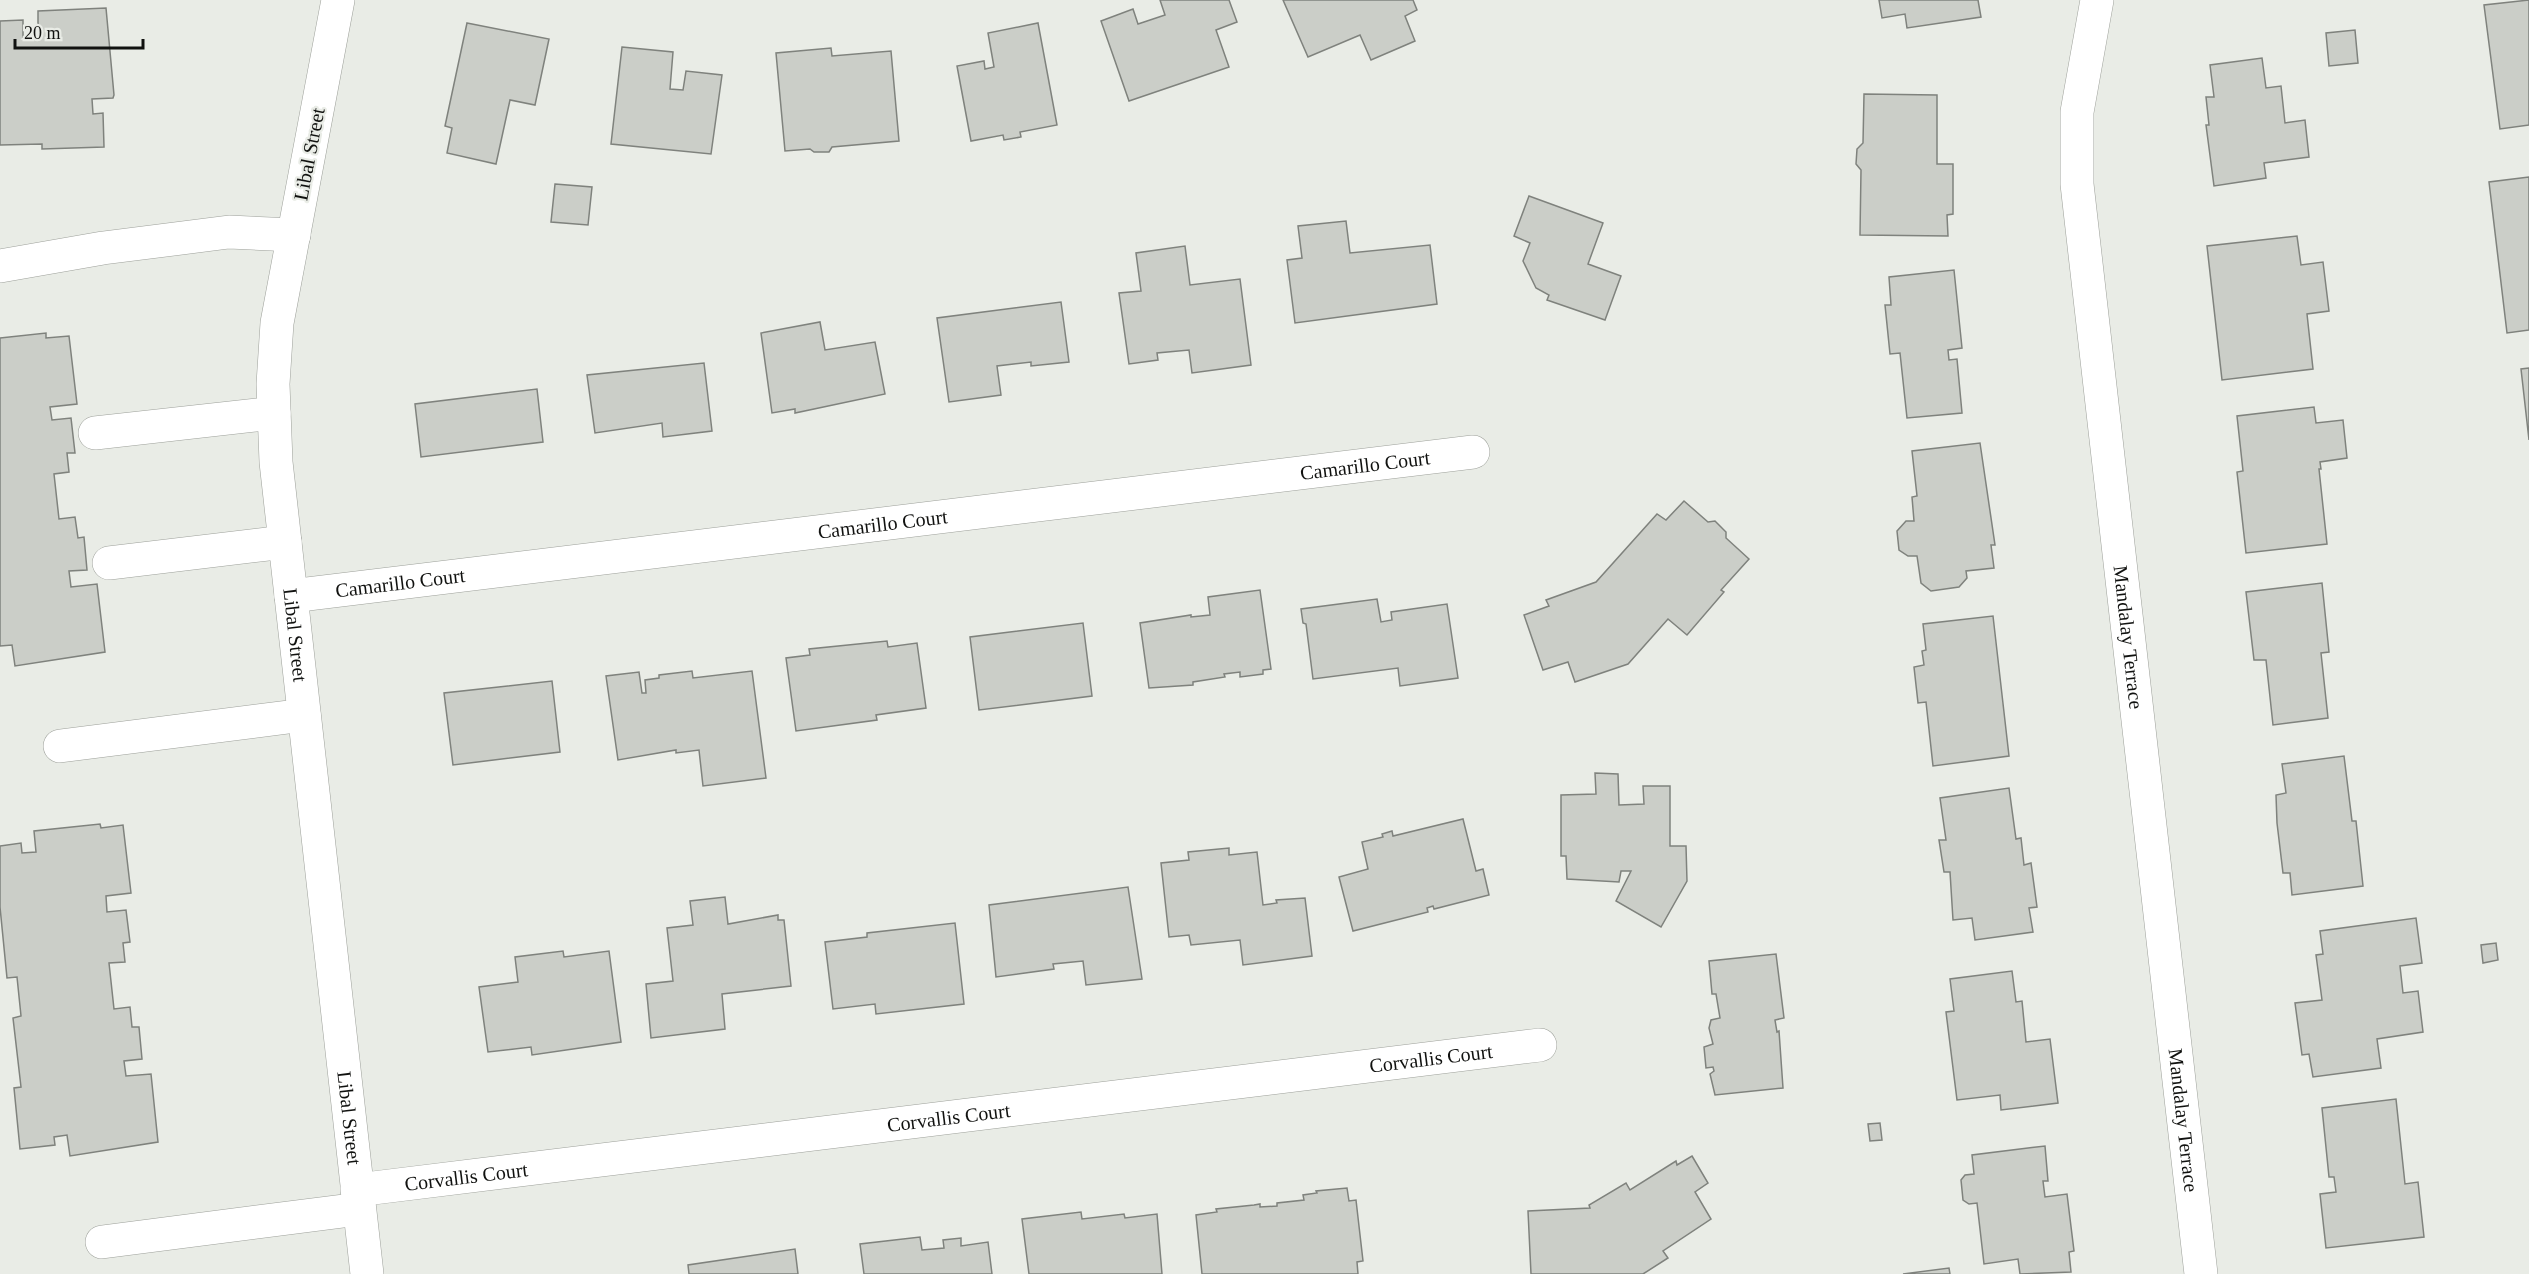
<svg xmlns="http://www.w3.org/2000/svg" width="2529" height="1274" font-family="'Times New Roman',serif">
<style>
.building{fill:#cbcec8;stroke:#7f827d;stroke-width:1.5}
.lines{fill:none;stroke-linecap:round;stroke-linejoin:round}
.minor-casing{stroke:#9da09a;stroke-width:34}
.minor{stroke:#fff;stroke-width:33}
.labels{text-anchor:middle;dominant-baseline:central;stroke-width:4.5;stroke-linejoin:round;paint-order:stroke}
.street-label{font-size:20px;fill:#111210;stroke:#e9ece6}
</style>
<rect width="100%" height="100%" fill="#e9ece6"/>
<!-- building -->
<g class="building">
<path d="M1160,0H1229L1237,22L1216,30L1229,67L1129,101L1101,21L1133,9L1138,24L1165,15Z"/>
<path d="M1283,0H1413L1417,10L1405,16L1415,41L1371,60L1360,35L1308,57Z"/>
<path d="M1879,0H1978L1981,17L1907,28L1905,14L1882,18Z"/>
<path d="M2529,0V125L2500,129L2484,5Z"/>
<path d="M106,8L114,95L113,98L92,99L93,114L103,113L104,147L42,149V144L0,145V21L23,20V38L38,37V11Z"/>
<path d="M467,23L549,39L535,105L510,100L496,164L447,153L452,128L445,126Z"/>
<path d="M1038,23L1057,125L1020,132L1021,137L1004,140L1003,135L971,141L957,66L984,61L985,69L994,67L988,33Z"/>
<path d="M2355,30L2358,63L2329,66L2326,33Z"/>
<path d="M622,47L673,52L670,89L683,90L686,71L722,75L711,154L611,144Z"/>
<path d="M831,48L832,56L891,51L899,141L832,147L829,152H814L810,149L785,151L776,53Z"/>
<path d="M2262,58L2266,88L2281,86L2285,123L2305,120L2309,157L2264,163L2266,178L2214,186L2206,125H2209L2206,97H2214L2210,65Z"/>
<path d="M1864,94L1937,95V164H1953V214L1947,215L1948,236L1860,235L1861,170L1856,164L1857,149L1863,143Z"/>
<path d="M2529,177V330L2507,333L2489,182Z"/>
<path d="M555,184L592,187L588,225L551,222Z"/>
<path d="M1529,196L1603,223L1588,264L1621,276L1605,320L1547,300L1549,295L1536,288L1523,261L1530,243L1514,236Z"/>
<path d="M1346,221L1350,253L1430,245L1437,304L1295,323L1287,260L1302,258L1298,226Z"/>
<path d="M2297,236L2301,265L2323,262L2329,311L2307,314L2313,369L2222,380L2207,246Z"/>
<path d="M1185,246L1190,285L1240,279L1251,365L1192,373L1189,350L1157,353L1158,360L1129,364L1119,293L1141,291L1136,253Z"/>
<path d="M1954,270L1962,348L1948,350L1949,360L1957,359L1962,413L1907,418L1900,353L1890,354L1885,305H1891L1889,277Z"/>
<path d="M1061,302L1069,362L1031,366V362L997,366L1001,395L949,402L937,318Z"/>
<path d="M820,322L825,350L875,342L885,394L795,413V409L772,413L761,333Z"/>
<path d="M46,333V338L69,336L77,404L50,407L52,420L71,418L75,453H67L69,472L54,474L59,519L75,517L78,538L84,537L87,570L69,571L71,587L97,584L105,652L15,666L12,645L0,646V338Z"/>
<path d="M704,363L712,431L663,437L662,423L595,433L587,375Z"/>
<path d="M2529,368V440L2521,369Z"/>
<path d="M537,389L543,442L421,457L415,404Z"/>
<path d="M2314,407L2316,423L2343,420L2347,458L2320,462L2321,469H2319L2327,544L2246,553L2237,472L2243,471L2237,416Z"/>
<path d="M1980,443L1995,545H1991L1994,568L1966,571L1967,578L1959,587L1931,591L1921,583L1917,556H1908L1899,550L1897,531L1906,521H1914L1912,497L1917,496L1912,451Z"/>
<path d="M1684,501L1708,522L1715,521L1726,532V538L1749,559L1721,590L1724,592L1687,635L1668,619L1628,664L1575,682L1568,662L1543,670L1524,615L1549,606L1546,600L1596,582L1657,514L1666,520Z"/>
<path d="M2322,583L2329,652L2321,653L2328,718L2273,725L2266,660H2254L2246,592Z"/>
<path d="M1260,590L1271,669L1263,670V674L1240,677V672L1224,674L1225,677L1193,682V685L1149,688L1140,623L1191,615V617L1210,615L1208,597Z"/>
<path d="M1377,599L1381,622L1392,620L1391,612L1447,604L1458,678L1400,686L1398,668L1313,679L1306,624L1303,623L1301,609Z"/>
<path d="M1993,616L2009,756L1933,766L1926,702L1918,703L1914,667L1924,665L1922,651L1926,650L1923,624Z"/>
<path d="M1083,623L1092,696L979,710L970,637Z"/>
<path d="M887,641L888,647L917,643L926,708L876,715L877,720L796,731L786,658L810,655L809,649Z"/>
<path d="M692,671L693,678L752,671L766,778L703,786L699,750L676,753V750L618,760L606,676L639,672L642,693H646L645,680L659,678V675Z"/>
<path d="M552,681L560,752L453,765L444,693Z"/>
<path d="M2344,756L2352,821H2356L2363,886L2292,895L2290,873H2283L2277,823L2276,795L2286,793L2282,764Z"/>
<path d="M1595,773L1618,774L1619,805L1644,804L1643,786H1670V846H1686L1687,881L1661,927L1616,901L1631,871H1621L1619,882L1567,879L1566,856H1561V795L1596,794Z"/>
<path d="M2009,788L2016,839L2021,838L2024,865L2031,863L2037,907L2029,908L2033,932L1975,940L1972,918L1953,920L1950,872H1944L1939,840H1946L1940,798Z"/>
<path d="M1463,819L1476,871L1483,869L1489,895L1434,909L1433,906L1427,908L1428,912L1353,931L1339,877L1368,869L1362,842L1383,837L1382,834L1392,831L1393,836Z"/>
<path d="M100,824L101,828L123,825L131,893L106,896L107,912L126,910L130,942L123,943L125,962L109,963L114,1009L130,1007L132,1027H139L142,1059L124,1061L126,1076L151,1074L158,1142L70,1156L67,1135L54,1137L55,1145L20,1149L14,1088L21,1087L13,1018L21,1016L17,977L7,978L0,907V846L21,843L22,853L36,852L34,831Z"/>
<path d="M1229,848V855L1257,852L1263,905L1277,903L1276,900L1305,898L1312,956L1243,965L1240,940L1191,945L1189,935L1169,937L1161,863L1189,860L1188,852Z"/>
<path d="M1128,887L1142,979L1086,985L1083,961L1053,964L1054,969L996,977L989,905Z"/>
<path d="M725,897L728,924L778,915V920H784L791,986L722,994L725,1029L651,1038L646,984L673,981L667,928L693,925L690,901Z"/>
<path d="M2416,918L2422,963L2400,966L2403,993L2418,991L2423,1032L2377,1039L2381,1068L2313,1077L2309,1054L2302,1055L2295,1003L2322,1000L2316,955L2323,954L2320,931Z"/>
<path d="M955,923L964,1004L876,1014L875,1004L833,1009L825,942L867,937V933Z"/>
<path d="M2496,943L2498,960L2483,963L2481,945Z"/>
<path d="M563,951L564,957L609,951L621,1042L532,1055L531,1047L488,1052L479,987L518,982L515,957Z"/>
<path d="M1776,954L1784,1018L1775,1020L1777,1032L1779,1031L1783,1088L1715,1095L1710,1074L1714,1071L1713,1067L1706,1068L1704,1047L1713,1044L1709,1028L1711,1020L1720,1018L1716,994H1712L1709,961Z"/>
<path d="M2012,971L2016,1002L2022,1001L2026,1042L2050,1039L2058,1103L2001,1110L2000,1095L1957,1100L1946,1012L1954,1011L1950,979Z"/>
<path d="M2396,1099L2405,1184L2418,1182L2424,1237L2326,1248L2320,1194L2336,1192L2334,1177H2329L2322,1108Z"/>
<path d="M1880,1123L1882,1140L1870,1141L1868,1124Z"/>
<path d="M2045,1146L2048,1181H2043L2045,1197L2067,1194L2074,1251L2069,1252L2071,1272L2020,1274L2018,1259L1984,1264L1977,1203L1969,1204L1963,1200L1961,1180L1965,1175L1974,1174L1972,1155Z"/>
<path d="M1692,1156L1708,1183L1695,1192L1711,1219L1663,1251L1668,1258L1643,1274H1531L1528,1211L1590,1208L1589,1205L1626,1183L1630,1190L1676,1161L1677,1165Z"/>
<path d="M1347,1188L1349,1201L1356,1200L1363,1261L1357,1262L1358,1274H1202L1196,1215L1217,1212L1216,1209L1254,1205L1260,1204V1207L1277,1206V1203L1304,1200L1303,1195L1317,1193L1316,1191Z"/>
<path d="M1081,1212L1082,1219L1124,1214L1125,1218L1157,1214L1162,1274H1029L1022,1219Z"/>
<path d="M920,1237L922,1250L944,1248L943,1240L961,1238V1246L988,1242L992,1274H864L860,1244Z"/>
<path d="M795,1249L798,1274H689L688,1265Z"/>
<path d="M1949,1268L1950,1274H1903Z"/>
</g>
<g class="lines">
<defs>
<g id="minor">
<path id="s1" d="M338,0L277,323L273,384L276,462L367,1274"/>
<path id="s2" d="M2097,0L2077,112V184L2201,1274"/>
<path d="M0,266L103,248L229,232L294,235"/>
<path d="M95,433L274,413"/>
<path d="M109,563L285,542"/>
<path id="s3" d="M291,596L1473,452"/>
<path d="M60,746L304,715"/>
<path id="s4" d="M357,1190L1540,1045"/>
<path d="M102,1242L359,1209"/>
</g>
</defs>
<!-- minor casing -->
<use href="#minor" class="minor-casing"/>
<!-- minor -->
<use href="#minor" class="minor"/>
</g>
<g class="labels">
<!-- street labels -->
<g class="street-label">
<text transform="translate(309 154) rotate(-79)">Libal Street</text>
<text stroke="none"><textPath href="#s3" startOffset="1082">Camarillo Court</textPath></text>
<text stroke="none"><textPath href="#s3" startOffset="596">Camarillo Court</textPath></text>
<text stroke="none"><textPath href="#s3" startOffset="110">Camarillo Court</textPath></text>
<text stroke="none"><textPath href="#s1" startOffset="642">Libal Street</textPath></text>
<text stroke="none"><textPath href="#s2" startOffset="642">Mandalay Terrace</textPath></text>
<text stroke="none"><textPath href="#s4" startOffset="1082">Corvallis Court</textPath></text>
<text stroke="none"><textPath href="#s4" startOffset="596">Corvallis Court</textPath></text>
<text stroke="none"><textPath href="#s1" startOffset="1128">Libal Street</textPath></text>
<text stroke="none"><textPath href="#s2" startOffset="1128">Mandalay Terrace</textPath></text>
<text stroke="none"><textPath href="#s4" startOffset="110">Corvallis Court</textPath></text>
</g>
</g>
<!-- scale -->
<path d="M15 39v9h128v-9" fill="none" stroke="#111210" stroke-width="3"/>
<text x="24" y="39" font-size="18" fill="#111210" stroke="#e9ece6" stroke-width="4.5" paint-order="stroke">20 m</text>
</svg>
